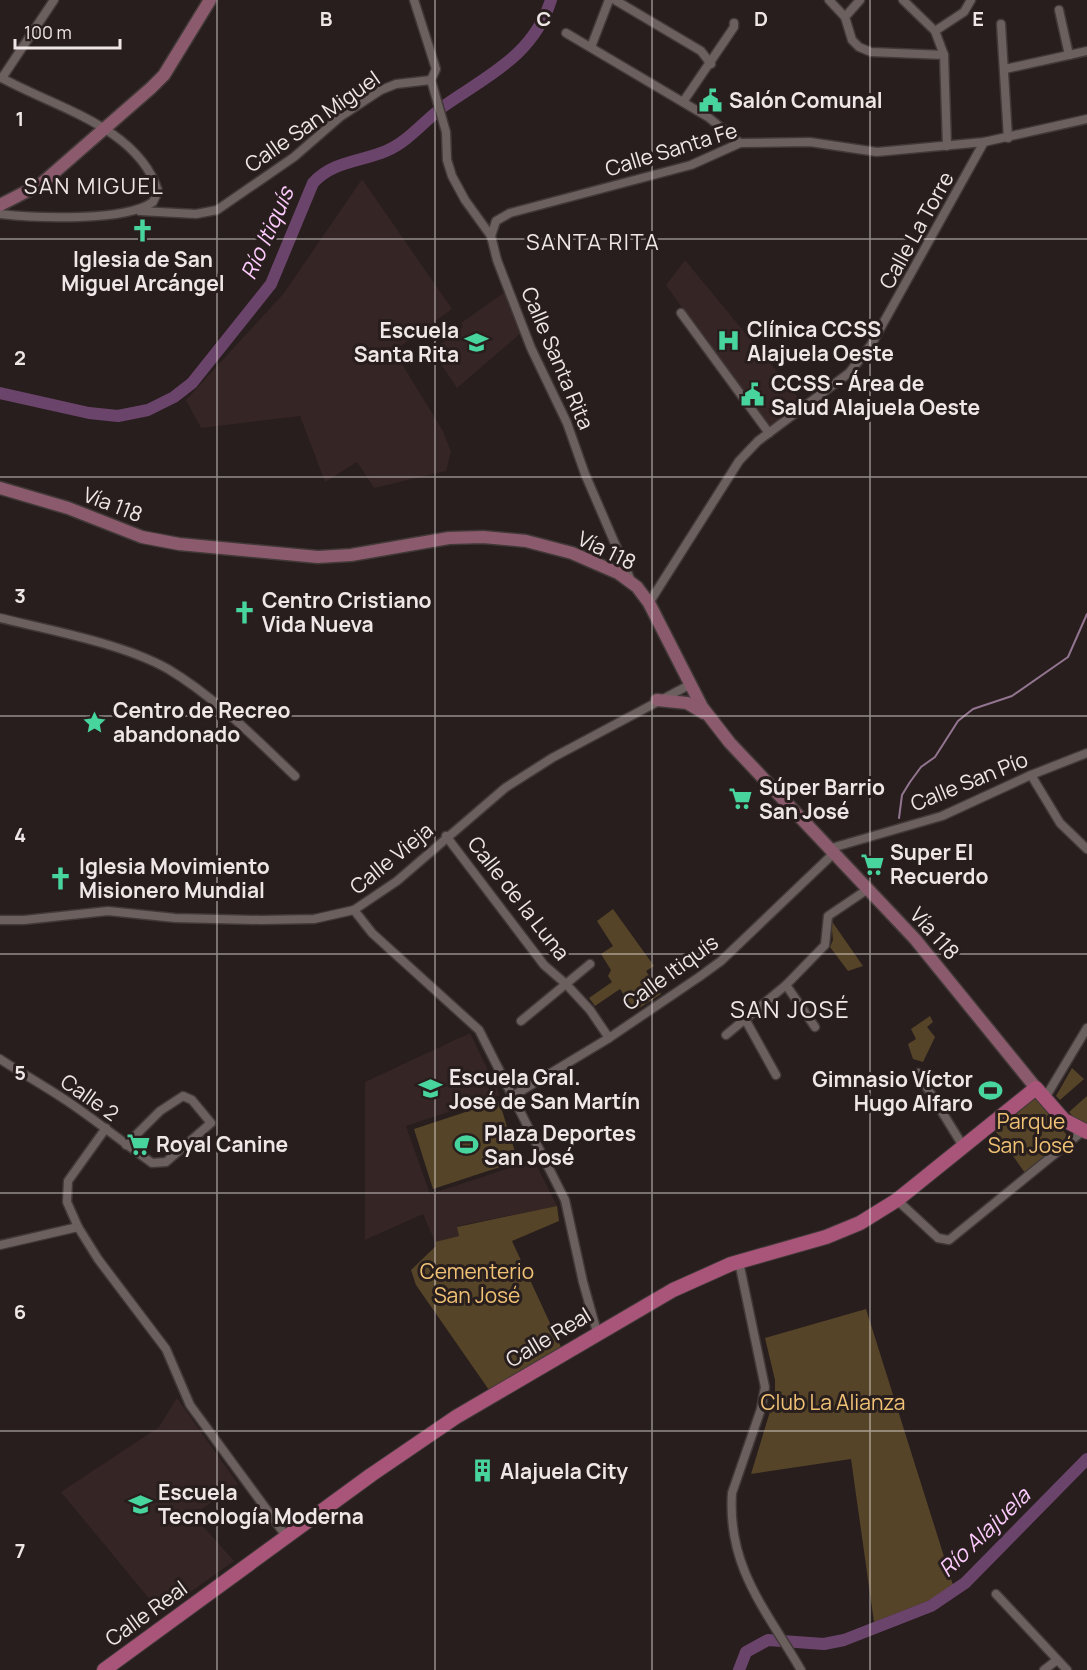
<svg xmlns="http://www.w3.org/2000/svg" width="1087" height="1670" font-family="Manrope,sans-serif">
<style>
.built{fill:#352524}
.green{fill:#554428}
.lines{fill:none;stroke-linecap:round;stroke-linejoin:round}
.stream{stroke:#937590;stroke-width:2}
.river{stroke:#6b446b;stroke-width:12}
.street-casing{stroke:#413938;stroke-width:11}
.secondary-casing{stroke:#413938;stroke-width:15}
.primary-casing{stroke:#413938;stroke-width:16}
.street{stroke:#6c605f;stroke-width:8}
.secondary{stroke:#8b5a6c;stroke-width:12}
.primary{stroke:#a95479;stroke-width:14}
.grid{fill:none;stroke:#efe7e7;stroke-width:1.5;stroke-opacity:0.55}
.labels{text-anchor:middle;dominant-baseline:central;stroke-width:6;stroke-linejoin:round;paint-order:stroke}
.poi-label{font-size:21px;font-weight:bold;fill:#efe7e7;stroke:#281e1d;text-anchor:start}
.street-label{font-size:21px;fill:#efe7e7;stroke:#281e1d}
.park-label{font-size:21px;fill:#f1c276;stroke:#281e1d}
.neighbourhood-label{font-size:22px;letter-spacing:1.5px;fill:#efe7e7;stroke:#281e1d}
.water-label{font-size:22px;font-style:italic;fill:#fdcbfd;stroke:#281e1d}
.quarter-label{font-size:24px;letter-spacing:1.5px;fill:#efe7e7;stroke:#281e1d}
.grid-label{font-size:20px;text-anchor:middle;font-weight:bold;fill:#efe7e7;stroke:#281e1d;stroke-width:6;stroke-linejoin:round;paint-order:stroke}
</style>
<rect width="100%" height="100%" fill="#281e1d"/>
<!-- built -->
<g class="built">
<path d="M362,179L452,309L394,351L443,431L451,452L446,471L374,488L357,462L325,482L300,416L201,428L186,400L284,293Z"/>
<path d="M685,260L803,403L768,429L666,285Z"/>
<path d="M505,292L521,333L457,388L432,351L463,327L461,323Z"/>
<path d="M470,1033L500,1095L406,1126L430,1194L534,1160L557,1206L458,1226L459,1236L435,1242L423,1214L365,1240V1082Z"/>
<path d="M177,1398L238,1484L193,1515L234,1561L161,1613L61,1492L159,1427Z"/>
</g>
<!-- green -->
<g class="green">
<path d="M613,909L654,966L646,971L661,994L635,1011L620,989L595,1006L589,998L612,982L608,976L611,970L601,954L613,946L597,921Z"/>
<path d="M831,920L863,966L848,971L830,947L833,940Z"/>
<path d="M930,1016L933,1022L927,1027L935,1037L923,1062L913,1059L908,1044L916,1039L911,1029Z"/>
<path d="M1072,1068L1084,1079L1060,1100L1056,1096Z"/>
<path d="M1036,1096L1069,1138L1025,1173L994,1129Z"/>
<path d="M1087,1096V1124L1076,1120L1069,1112Z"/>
<path d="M499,1101L518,1161L433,1189L414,1129Z"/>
<path d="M557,1206L559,1221L512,1241L561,1347L489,1390L416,1285L411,1270L436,1246L435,1242L459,1236L457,1227Z"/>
<path d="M866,1309L953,1585L928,1601L874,1622L851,1459L751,1474L775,1395V1380L765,1338Z"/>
</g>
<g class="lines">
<!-- stream -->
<path class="stream" d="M899,818L902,795L910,782L921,767L935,757L958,721L973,709L1012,696L1068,657L1087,614"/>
<!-- river -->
<g class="river">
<path d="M0,393L89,413L118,416L148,410L174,397L192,383L271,284L313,183C333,161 360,162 386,151C408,142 425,120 444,106C488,75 533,56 551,0"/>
<path d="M739,1670L746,1652L768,1640L824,1644L844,1640L931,1606L965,1583L1087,1459"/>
</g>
<defs>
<g id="street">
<path d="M414,0L436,69L431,80"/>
<path d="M615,0L701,51L711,64"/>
<path d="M829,0L845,17L852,40L859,47L871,52L944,55L947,146"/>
<path d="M903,0L935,31L944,55"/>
<path d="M1059,10L1069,55"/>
<path d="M845,17L860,0"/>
<path d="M1001,24L1008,138"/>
<path d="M935,31L964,12L971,0"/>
<path d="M566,33L708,117L740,143"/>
<path d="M591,47L609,0"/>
<path d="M1005,69L1087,51"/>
<path d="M0,77C53,107 137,126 158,191L153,202C125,222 35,218 0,214"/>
<path d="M2,78L54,0"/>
<path d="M431,80L446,132L447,160L452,176L465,200L491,236L497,260L531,348L567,423L585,474L632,583"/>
<path d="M683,102L734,27V23"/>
<path d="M140,211L196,214L217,210L294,157L340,117L381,90L396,84L431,80"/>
<path d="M491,236L496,221L510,213L691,165L740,143L810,142L877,152L984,142"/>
<path d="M681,313L769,433"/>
<path d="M649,603L739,461L758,441L849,373L871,345L984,142L1087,119"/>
<path d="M0,618C50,630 124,644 168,669C215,697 256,739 295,776"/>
<path d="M1031,775L1060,823L1087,849"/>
<path d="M446,836L544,965L566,984L590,1010L609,1038"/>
<path d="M828,849L942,816L1031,775L1087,753"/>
<path d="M354,910L372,933L479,1030L565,1200L583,1282L597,1332"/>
<path d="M0,920H24L108,911L175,918L261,920L314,919L354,910L397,881L505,788L552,758L691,684"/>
<path d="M786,985L815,1027"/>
<path d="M745,1019L776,1075"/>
<path d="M521,1021L590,964"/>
<path d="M726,1035L786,985L825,945L828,916L868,889"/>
<path d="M0,1059C23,1074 48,1088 70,1103C98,1122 125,1144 152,1163L166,1162L211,1123L192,1100L183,1096L160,1111L126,1145"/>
<path d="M918,1073L963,1146"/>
<path d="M511,1097L609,1038L699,977L721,961L833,854"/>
<path d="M1045,1098L1087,1028"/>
<path d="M897,1200L938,1238L949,1240L1083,1131"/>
<path d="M78,1227L67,1202L68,1181L106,1128"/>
<path d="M0,1245L78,1227L98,1259L166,1349L190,1405L286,1536"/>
<path d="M739,1262L765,1387L761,1409L732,1493C727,1567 766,1610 801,1670"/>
<path d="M996,1594L1067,1670"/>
<path d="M1044,1670L1057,1660"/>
</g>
<g id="secondary">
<path d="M0,205L41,184L151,88L164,75L210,0"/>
<path d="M0,488L68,508L142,537L179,544L318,557L351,555L449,538L483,537L526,541L572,553L618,573L637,587L649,603L702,707L730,743L915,939L1036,1088"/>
<path d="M657,700L687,703L704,713"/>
</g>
<path id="primary" d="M104,1670L371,1475L456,1417L673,1290L731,1264L826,1237L860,1223L897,1200L1036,1088L1064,1120L1087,1132"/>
</defs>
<!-- street casing -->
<use href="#street" class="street-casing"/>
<!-- secondary casing -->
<use href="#secondary" class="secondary-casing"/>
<!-- primary casing -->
<use href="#primary" class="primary-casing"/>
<!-- street -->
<use href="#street" class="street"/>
<!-- secondary -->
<use href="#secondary" class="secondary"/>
<!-- primary -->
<use href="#primary" class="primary"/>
</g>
<!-- grid -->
<path class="grid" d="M217,0V1670M435,0V1670M652,0V1670M870,0V1670M0,239H1087M0,477H1087M0,716H1087M0,954H1087M0,1193H1087M0,1431H1087"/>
<!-- icons -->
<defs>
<symbol id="civic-bare" viewBox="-9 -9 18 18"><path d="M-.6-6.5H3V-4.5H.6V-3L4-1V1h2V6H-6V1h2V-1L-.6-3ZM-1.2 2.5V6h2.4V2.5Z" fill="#48d49d" stroke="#281e1d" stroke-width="2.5" paint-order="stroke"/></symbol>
<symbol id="church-bare" viewBox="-9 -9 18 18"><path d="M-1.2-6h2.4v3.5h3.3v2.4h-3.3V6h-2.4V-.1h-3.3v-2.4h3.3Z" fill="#48d49d" stroke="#281e1d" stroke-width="2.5" paint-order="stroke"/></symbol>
<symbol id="hospital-bare" viewBox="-9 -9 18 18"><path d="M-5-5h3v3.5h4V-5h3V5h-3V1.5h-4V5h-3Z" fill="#48d49d" stroke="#281e1d" stroke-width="2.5" paint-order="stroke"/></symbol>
<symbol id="school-bare" viewBox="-9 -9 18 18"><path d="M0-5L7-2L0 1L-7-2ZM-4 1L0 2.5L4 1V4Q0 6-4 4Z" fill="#48d49d" stroke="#281e1d" stroke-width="2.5" paint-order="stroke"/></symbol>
<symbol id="sight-bare" viewBox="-9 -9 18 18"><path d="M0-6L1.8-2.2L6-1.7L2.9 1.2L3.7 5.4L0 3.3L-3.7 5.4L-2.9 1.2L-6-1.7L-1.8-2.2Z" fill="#48d49d" stroke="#281e1d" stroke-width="2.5" paint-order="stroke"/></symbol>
<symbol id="supermarket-bare" viewBox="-9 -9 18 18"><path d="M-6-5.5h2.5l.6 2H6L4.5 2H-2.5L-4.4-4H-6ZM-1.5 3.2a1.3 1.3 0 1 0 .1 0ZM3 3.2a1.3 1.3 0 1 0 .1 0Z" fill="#48d49d" stroke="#281e1d" stroke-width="2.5" paint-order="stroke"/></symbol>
<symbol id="stadium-bare" viewBox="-9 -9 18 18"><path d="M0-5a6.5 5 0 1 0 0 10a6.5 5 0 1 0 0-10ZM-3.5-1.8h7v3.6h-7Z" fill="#48d49d" stroke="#281e1d" stroke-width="2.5" paint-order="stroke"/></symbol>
<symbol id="building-bare" viewBox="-9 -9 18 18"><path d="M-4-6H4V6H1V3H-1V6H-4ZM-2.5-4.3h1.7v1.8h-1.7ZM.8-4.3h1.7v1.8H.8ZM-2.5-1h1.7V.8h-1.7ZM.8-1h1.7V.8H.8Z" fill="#48d49d" stroke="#281e1d" stroke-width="2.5" paint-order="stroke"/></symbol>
</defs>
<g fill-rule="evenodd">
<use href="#civic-bare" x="694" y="84" width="33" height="33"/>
<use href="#church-bare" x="126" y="214" width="33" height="33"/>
<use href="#hospital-bare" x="712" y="324" width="33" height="33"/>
<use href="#school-bare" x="460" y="326" width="33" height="33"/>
<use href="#civic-bare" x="736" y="378" width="33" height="33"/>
<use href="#church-bare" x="228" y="596" width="33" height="33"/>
<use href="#sight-bare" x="78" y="706" width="33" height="33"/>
<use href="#supermarket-bare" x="724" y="782" width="33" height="33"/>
<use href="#supermarket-bare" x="856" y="848" width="33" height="33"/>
<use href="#church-bare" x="44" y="862" width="33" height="33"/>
<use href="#school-bare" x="414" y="1072" width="33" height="33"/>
<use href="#stadium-bare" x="974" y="1074" width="33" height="33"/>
<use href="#supermarket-bare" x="122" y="1128" width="33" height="33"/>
<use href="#stadium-bare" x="450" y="1128" width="33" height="33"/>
<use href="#building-bare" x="466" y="1454" width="33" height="33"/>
<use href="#school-bare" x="124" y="1488" width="33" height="33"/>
</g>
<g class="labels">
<!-- poi labels -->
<g class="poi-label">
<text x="729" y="100">Salón Comunal</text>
<text x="143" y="259" text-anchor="middle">Iglesia de San<tspan x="143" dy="24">Miguel Arcángel</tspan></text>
<text x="747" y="329">Clínica CCSS<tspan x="747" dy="24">Alajuela Oeste</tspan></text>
<text x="459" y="330" text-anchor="end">Escuela<tspan x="459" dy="24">Santa Rita</tspan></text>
<text x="771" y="383">CCSS - Área de<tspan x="771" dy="24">Salud Alajuela Oeste</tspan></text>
<text x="262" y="600">Centro Cristiano<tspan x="262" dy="24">Vida Nueva</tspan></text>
<text x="113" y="710">Centro de Recreo<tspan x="113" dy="24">abandonado</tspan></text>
<text x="759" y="787">Súper Barrio<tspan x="759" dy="24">San José</tspan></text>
<text x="890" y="852">Super El<tspan x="890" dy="24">Recuerdo</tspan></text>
<text x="79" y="866">Iglesia Movimiento<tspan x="79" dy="24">Misionero Mundial</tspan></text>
<text x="449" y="1077">Escuela Gral.<tspan x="449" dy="24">José de San Martín</tspan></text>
<text x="973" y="1079" text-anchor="end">Gimnasio Víctor<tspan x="973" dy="24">Hugo Alfaro</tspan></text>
<text x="484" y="1133">Plaza Deportes<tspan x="484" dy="24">San José</tspan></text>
<text x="156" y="1144">Royal Canine</text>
<text x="500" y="1471">Alajuela City</text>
<text x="158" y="1492">Escuela<tspan x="158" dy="24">Tecnología Moderna</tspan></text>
</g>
<!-- street labels -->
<g class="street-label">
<text transform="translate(312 121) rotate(-35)">Calle San Miguel</text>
<text transform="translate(671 149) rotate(-17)">Calle Santa Fe</text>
<text transform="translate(916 230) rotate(-61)">Calle La Torre</text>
<text transform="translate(558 358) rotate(67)">Calle Santa Rita</text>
<text transform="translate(113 504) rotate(21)">Vía 118</text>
<text transform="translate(607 550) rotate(26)">Vía 118</text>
<text transform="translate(969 781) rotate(-22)">Calle San Pío</text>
<text transform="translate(391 858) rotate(-39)">Calle Vieja</text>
<text transform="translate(519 898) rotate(52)">Calle de la Luna</text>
<text transform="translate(935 933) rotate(48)">Vía 118</text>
<text transform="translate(670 972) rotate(-36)">Calle Itiquís</text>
<text transform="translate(90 1097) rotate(35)">Calle 2</text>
<text transform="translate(548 1337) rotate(-31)">Calle Real</text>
<text transform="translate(146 1613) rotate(-36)">Calle Real</text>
</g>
<!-- park labels -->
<g class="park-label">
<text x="1031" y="1121">Parque<tspan x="1031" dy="24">San José</tspan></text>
<text x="477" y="1271">Cementerio<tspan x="477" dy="24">San José</tspan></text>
<text x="833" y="1402">Club La Alianza</text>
</g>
<!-- neighbourhood labels -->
<g class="neighbourhood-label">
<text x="94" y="186">SAN MIGUEL</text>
<text x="593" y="242">SANTA RITA</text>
</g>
<!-- water labels -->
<g class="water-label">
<text transform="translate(267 233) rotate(-66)">Río Itiquís</text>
<text transform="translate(984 1532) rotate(-44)">Río Alajuela</text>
</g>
<!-- quarter labels -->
<g class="quarter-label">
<text x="790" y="1008">SAN JOSÉ</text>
</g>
</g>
<g class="grid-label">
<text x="326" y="26">B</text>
<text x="544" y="26">C</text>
<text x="761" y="26">D</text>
<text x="978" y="26">E</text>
<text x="20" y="126">1</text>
<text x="20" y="365">2</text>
<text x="20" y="603">3</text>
<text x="20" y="842">4</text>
<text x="20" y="1080">5</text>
<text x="20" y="1319">6</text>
<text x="20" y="1558">7</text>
</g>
<!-- scale -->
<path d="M15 39v9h105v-9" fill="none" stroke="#efe7e7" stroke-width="3"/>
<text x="24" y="39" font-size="18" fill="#efe7e7" stroke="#281e1d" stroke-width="4.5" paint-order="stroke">100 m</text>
</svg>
